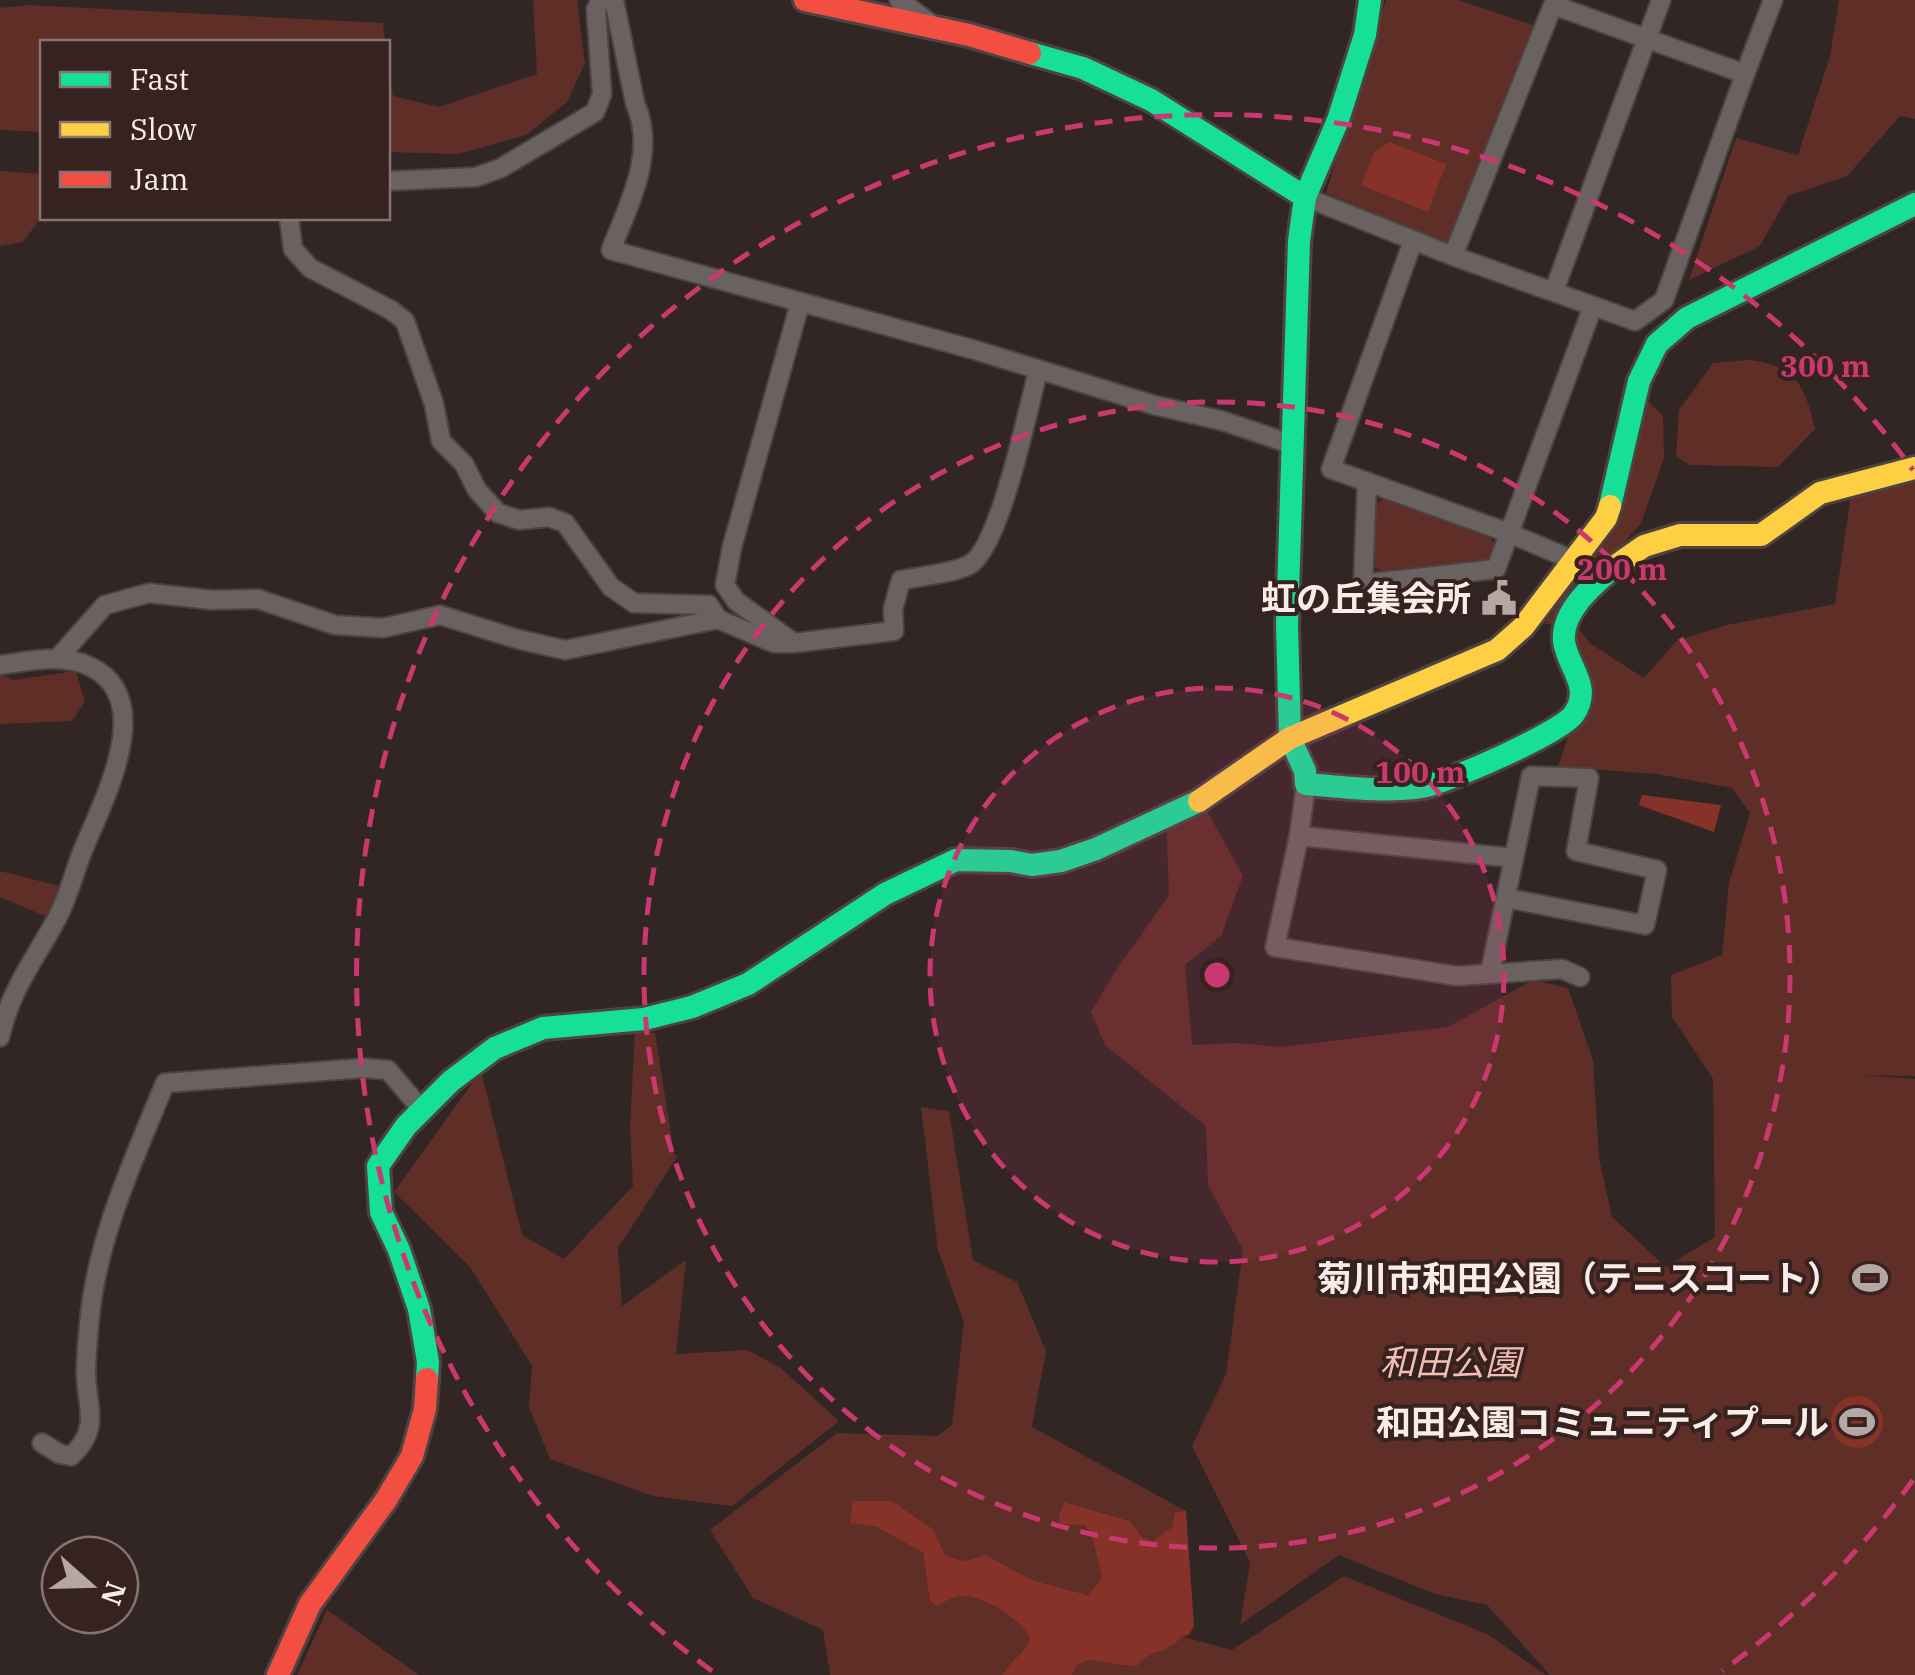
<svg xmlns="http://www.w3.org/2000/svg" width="1915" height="1675" font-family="'IBM Plex Serif','Noto Sans JP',serif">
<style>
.green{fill:#5f2e27}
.water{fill:#873228}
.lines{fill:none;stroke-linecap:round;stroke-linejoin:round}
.street-casing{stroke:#4d4442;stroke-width:22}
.fast-casing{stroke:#4d4442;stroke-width:28}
.slow-casing{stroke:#4d4442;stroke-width:28}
.jam-casing{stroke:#4d4442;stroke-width:28}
.street{stroke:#6a6260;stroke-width:18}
.fast{stroke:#16e098;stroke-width:22}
.slow{stroke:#ffcf43;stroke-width:22}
.jam{stroke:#f24e42;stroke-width:22}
.ring{fill:none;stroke:#ca3870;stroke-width:5;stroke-dasharray:18 12}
.labels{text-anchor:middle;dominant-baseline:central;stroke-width:8;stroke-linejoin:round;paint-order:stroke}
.poi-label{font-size:35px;font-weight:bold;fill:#faece9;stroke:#36221f;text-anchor:end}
.park-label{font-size:35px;font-style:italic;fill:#f3beb5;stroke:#36221f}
.centre{fill:#ca3870;stroke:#36221f;stroke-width:5}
.ring-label{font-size:30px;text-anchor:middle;font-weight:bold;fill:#ca3870;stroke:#36221f;stroke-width:8;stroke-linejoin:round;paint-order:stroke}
</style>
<rect width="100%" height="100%" fill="#312624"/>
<!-- green -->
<g class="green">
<path d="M533,0H577L585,63L567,102L526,135L458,154L388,152V59L393,96L439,107L537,74Z"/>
<path d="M1386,0H1458L1536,26L1451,245L1326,193Z"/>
<path d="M1839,0H1915V119L1900,116L1847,176L1788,196L1760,246L1689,280L1736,138L1798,155L1830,56Z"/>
<path d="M27,5L383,23L385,42H42V132L0,130V8Z"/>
<path d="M0,171L42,174V216L23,242L0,246Z"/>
<path d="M1749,360C1796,365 1805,386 1815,429L1778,467L1689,465L1676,456L1679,410L1713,363Z"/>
<path d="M1645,398L1663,416L1664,458L1641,523L1554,624H1544L1621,514Z"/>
<path d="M1915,476V1076L1860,1075L1915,1079V1675H1550L1487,1605L1435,1594L1339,1555L1240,1625L1250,1563L1192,1446L1226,1374L1243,1250L1208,1185L1206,1126L1105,1045L1091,1012L1115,972L1169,895L1166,816L1201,800L1243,876L1221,936L1185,965L1192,1045L1238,1043L1281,1047L1448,1027L1533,980L1568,988L1593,1060L1599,1158L1612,1217L1666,1267L1715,1237L1713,1079L1672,1017L1671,975L1722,955L1729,883L1750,813L1732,788L1657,774L1558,767L1571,728L1572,621L1591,644L1644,678L1676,641L1727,625L1835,604L1851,494Z"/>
<path d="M1385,497L1487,534L1496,545L1487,560L1384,572L1372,566L1374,506Z"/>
<path d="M76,671L85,702L72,721L0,724V673L13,680Z"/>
<path d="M0,871L67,888L45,916L0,897Z"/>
<path d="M635,1031L655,1033L674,1153L677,1157L618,1248L622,1306L686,1260L676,1354L748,1350L782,1369L839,1421L732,1506L653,1496L550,1459L529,1407L532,1366L470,1267L394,1192L481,1071L522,1235L564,1259L633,1186L630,1127Z"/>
<path d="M921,1107L949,1111L973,1260L1017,1282L1046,1351L1032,1427L1186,1511L1175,1512L1172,1527L1154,1541L1142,1537L1130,1521L1064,1502L1092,1536L1102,1578L1089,1595L1032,1580L986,1555L963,1561L945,1555L934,1530L851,1523L877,1527L923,1553L930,1600L937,1606C944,1602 953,1597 960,1596C982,1595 1023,1619 1030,1639C1023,1654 1011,1661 1002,1675H830L823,1630L753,1598L710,1530L837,1433L938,1436L952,1425L964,1323L938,1250Z"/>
<path d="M1344,1576L1487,1634L1546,1675H1072L1077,1665L1089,1660L1136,1667L1151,1650L1170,1647L1181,1636L1232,1650Z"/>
<path d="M327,1610L419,1675H297Z"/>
</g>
<!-- water -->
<g class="water">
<path d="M1389,142L1446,164L1428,212L1361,185L1374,153Z"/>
<path d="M1642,795L1721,805L1714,832L1639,805Z"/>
<circle cx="1857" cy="1422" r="26"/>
<path d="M853,1501H892L934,1530L945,1555L963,1561L986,1555L1032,1580L1088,1595L1102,1578L1092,1536L1084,1525L1060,1524L1059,1516L1064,1502L1130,1521L1142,1537L1153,1541L1172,1527L1175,1512L1186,1511L1194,1626L1189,1635C1173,1639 1187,1634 1174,1644C1158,1656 1155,1646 1136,1667L1089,1660L1077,1665L1072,1675H1002C1011,1661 1023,1654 1030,1639C1023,1620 983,1595 961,1596C953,1597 944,1602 937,1606L930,1601L923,1553L877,1527L850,1523Z"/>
</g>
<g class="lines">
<defs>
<g id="street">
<path d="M614,0L635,103C657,153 629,203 611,250L975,350L1154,405L1223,421L1291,444"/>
<path d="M899,0L934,26"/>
<path d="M1745,74L1773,0"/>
<path d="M388,181L476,177L501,168L595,112L602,94L596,9L601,0"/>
<path d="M1305,197L1453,256L1635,321L1664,300L1745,74L1553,5L1453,256"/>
<path d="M289,218L293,249L310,268L391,310L405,321L434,404L441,441L464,464L477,490L498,513L519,520L549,517L565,523L611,587L634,603L709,605L718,619L774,643H794L894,631L893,609L901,580C922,576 950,574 969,565C1000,549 1028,408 1038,371"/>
<path d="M1413,241L1331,469L1509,533L1575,561"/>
<path d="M1554,291L1661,0"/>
<path d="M1367,482L1363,584L1496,569L1593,306"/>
<path d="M794,643L736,601L725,585L732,547L800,303"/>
<path d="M58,658L105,605L149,593L212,600L258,599L335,625L383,628L440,615L517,639L565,650L718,619"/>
<path d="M0,665C30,661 63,653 91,667C160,701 99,808 81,855C73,876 67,901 56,920C34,961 10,990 0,1037"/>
<path d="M1306,784L1299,836L1275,947L1457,976L1562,969L1580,977"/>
<path d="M1299,836L1514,858"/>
<path d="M1490,973L1531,776L1589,778L1576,851L1657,870L1645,925L1506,898"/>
<path d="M42,1443L60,1454L71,1456C102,1428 86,1407 86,1371C86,1356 88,1340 89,1325C96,1239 133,1162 165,1083L364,1068L388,1070L422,1110"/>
</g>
<g id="fast">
<path d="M1370,0L1365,35L1338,120L1305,197L1299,241L1287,625L1290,738L1305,771L1306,784C1343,787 1385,793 1422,787C1446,783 1561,733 1574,714C1593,686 1567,667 1564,641C1561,611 1594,584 1614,567"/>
<path d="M1030,53L1083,68L1151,100L1305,197"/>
<path d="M1610,506L1639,381L1657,344L1687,318L1915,204"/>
<path d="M427,1379L428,1362L419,1309L399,1250L381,1212L378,1166L406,1126L451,1081L495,1048L543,1028L644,1019L692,1007L748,984L885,894L956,860L1011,861L1032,865L1061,861L1096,849L1199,801"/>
</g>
<g id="slow">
<path d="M1614,567L1644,546L1680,535H1761L1820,493L1915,468"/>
<path d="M1199,801L1290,738L1497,650L1523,627L1606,518L1610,506"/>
</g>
<g id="jam">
<path d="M805,0L969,35L1030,53"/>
<path d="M278,1675L310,1604L386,1500L412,1456L425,1409L427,1379"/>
</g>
</defs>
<!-- street casing -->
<use href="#street" class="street-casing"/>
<!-- fast casing -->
<use href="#fast" class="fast-casing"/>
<!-- slow casing -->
<use href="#slow" class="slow-casing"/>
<!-- jam casing -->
<use href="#jam" class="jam-casing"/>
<!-- street -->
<use href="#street" class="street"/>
<!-- fast -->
<use href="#fast" class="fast"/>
<!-- slow -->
<use href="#slow" class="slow"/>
<!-- jam -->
<use href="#jam" class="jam"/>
</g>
<!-- distance rings -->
<circle cx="1217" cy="975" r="287" fill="#ca3870" fill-opacity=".12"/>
<g class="ring">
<circle cx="1217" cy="975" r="287"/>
<circle cx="1217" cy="975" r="573"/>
<path d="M1913 1480A860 860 0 0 1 1722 1671M712 1671A860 860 0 1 1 1913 470"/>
</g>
<!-- icons -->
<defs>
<symbol id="civic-bare" viewBox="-9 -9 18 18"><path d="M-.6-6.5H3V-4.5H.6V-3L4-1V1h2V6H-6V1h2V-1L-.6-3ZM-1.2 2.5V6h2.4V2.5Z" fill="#b4a7a4" stroke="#36221f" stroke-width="2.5" paint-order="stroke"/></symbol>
<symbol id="stadium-bare" viewBox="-9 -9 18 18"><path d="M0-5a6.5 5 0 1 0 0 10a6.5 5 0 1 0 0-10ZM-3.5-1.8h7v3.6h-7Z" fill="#b4a7a4" stroke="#36221f" stroke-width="2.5" paint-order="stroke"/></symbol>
</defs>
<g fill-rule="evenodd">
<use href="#civic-bare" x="1474" y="573" width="50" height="50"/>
<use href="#stadium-bare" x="1845" y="1253" width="50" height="50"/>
<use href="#stadium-bare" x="1832" y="1397" width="50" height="50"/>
</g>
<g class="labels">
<!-- poi labels -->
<g class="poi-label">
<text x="1471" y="598">虹の丘集会所</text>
<text x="1842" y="1278">菊川市和田公園（テニスコート）</text>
<text x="1829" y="1422">和田公園コミュニティプール</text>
</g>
<!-- park labels -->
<g class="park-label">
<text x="1450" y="1362">和田公園</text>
</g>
</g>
<circle cx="1217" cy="975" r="15" class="centre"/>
<g class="ring-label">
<text x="1825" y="377">300 m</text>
<text x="1622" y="580">200 m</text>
<text x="1420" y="783">100 m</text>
</g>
<!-- legend -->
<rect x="40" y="40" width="350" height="180" fill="#36221f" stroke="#847370" stroke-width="2.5"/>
<rect x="60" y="72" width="50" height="15" fill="#16e098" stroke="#847370" stroke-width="2.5"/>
<text x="130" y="90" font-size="30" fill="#faece9">Fast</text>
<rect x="60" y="122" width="50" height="15" fill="#ffcf43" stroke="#847370" stroke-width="2.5"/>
<text x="130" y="140" font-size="30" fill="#faece9">Slow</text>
<rect x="60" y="172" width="50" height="15" fill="#f24e42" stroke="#847370" stroke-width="2.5"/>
<text x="130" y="190" font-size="30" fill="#faece9">Jam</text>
<!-- north arrow -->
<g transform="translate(90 1585) rotate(110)"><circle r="48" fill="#36221f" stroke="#847370" stroke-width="2.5"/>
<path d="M0-8L18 38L0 25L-18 38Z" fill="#b4a7a4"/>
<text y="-15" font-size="28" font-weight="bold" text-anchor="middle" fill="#faece9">N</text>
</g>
</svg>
